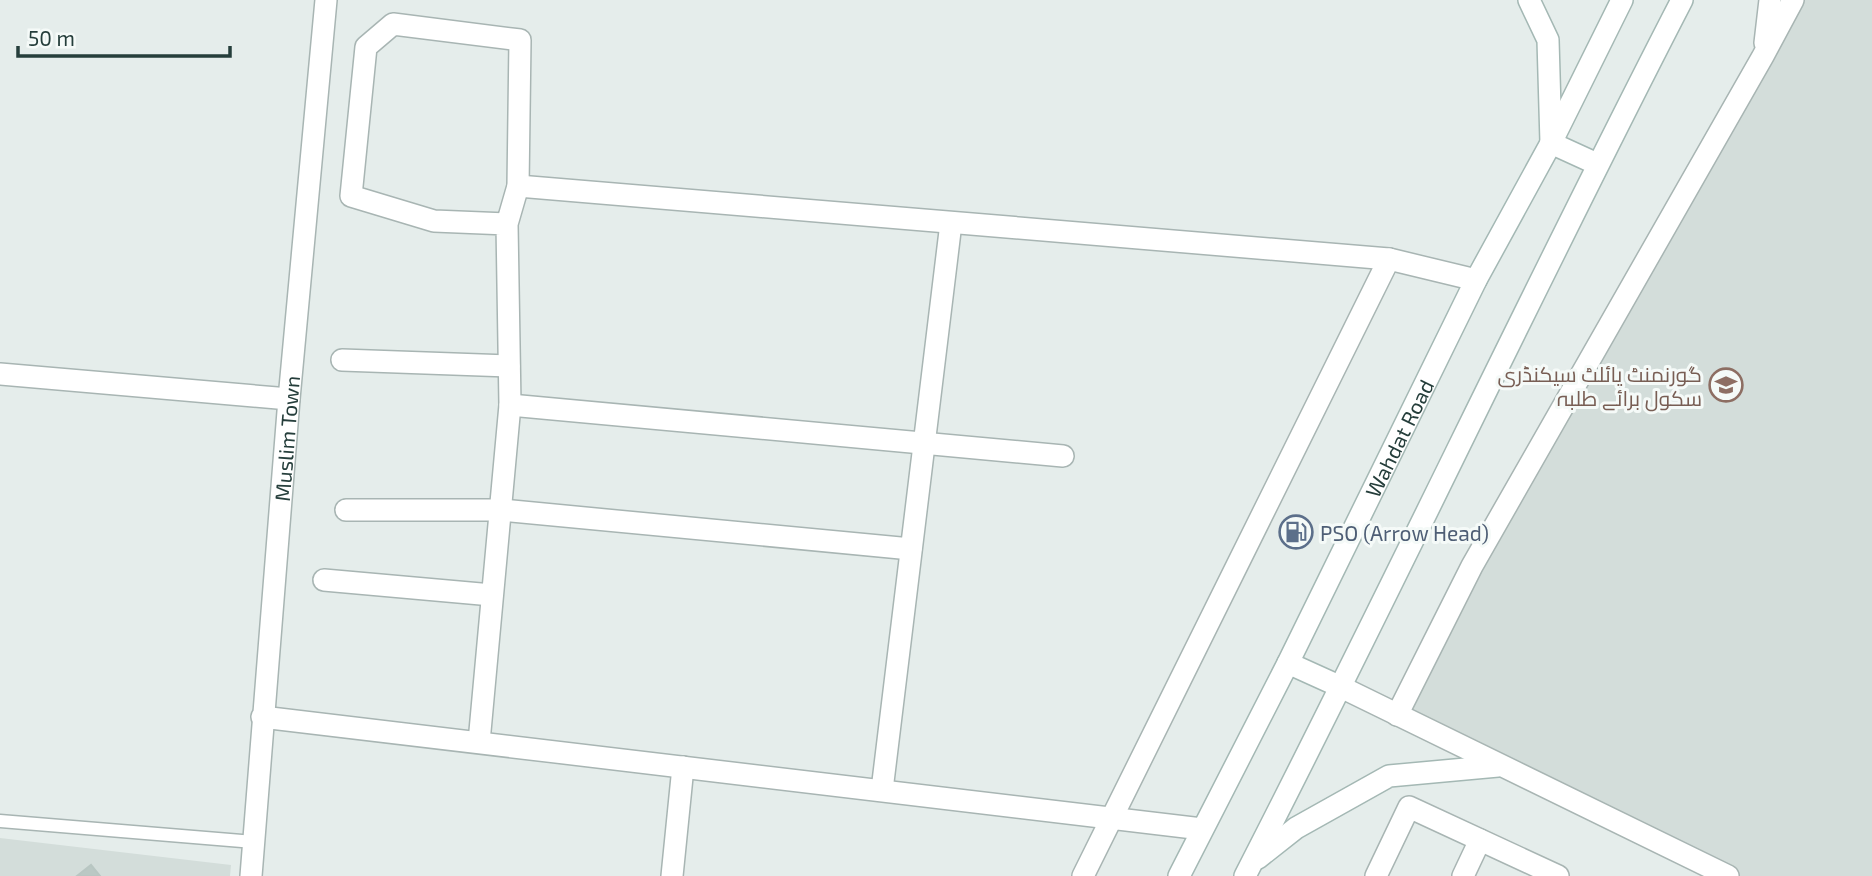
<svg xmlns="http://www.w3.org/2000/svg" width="1872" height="876" font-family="'Exo 2',Cairo,sans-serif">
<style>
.built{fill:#d3ddda}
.building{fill:#bac8c4;stroke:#b8c6c2;stroke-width:2}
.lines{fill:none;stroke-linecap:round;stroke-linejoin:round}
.service-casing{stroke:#a8b5b3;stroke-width:15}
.minor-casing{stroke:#a8b5b3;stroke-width:24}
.tertiary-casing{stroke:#a8b5b3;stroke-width:24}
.secondary-casing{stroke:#a4b8b4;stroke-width:24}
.service{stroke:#fff;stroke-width:12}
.minor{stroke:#fff;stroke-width:21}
.tertiary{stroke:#fff;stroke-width:21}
.secondary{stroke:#fff;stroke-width:21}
.labels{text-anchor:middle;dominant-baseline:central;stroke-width:6;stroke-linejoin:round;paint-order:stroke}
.education-label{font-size:21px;fill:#785e54;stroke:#f5faf8;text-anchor:end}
.street-label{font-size:21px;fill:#253e3b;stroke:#f5faf8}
.service-label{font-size:21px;fill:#4e5e75;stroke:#f5faf8;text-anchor:start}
</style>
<rect width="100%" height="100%" fill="#e5edeb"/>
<!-- built -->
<g class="built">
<path d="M1797,0H1872V876H1718L1397,715Z"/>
<path d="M0,838L231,865L230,876H0Z"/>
</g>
<!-- building -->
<path class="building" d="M91,865L100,876H77Z"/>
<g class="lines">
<defs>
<path id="service" d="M0,821L254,842"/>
<g id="minor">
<path d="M1765,43L1770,0"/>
<path d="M518,186L1389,259L1476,280"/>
<path d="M342,360L509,366"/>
<path d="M0,374L289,399"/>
<path d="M510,405L1063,456"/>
<path d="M346,510H501L911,549"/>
<path d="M324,580L492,595"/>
<path d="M1397,715L1472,566L1763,56L1793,0"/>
<path d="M262,717L1202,829"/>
<path d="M479,742L510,405L507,224L518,186L520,40L393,24L366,47L351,196L434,221L507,224"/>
<path d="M882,790L951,223"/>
<path id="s1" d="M251,876L289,399L326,0"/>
<path d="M672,876L683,767"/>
<path d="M1083,876L1389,259"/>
<path d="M1376,876L1409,807L1558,876"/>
<path d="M1463,876L1480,840"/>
</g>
<path id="tertiary" d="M1341,687L1728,876"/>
<g id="secondary">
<path d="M1529,0L1548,40L1551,143L1597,164"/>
<path d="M1288,663L1341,687"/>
<path d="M1258,858L1296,828L1389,776L1498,766"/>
<path id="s2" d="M1179,876L1288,663L1476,280L1551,143L1622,0"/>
<path d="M1245,876C1394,586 1532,290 1682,0"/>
</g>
</defs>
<!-- service casing -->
<use href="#service" class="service-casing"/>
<!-- minor casing -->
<use href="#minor" class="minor-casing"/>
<!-- tertiary casing -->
<use href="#tertiary" class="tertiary-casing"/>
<!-- secondary casing -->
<use href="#secondary" class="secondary-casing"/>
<!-- service -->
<use href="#service" class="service"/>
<!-- minor -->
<use href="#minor" class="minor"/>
<!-- tertiary -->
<use href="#tertiary" class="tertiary"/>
<!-- secondary -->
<use href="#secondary" class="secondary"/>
</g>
<!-- icons -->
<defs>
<symbol id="school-ring" viewBox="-11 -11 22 22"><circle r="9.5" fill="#f5faf8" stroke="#8d6e63" stroke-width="1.5"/><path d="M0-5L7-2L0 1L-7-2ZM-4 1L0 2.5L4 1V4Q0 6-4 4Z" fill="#8d6e63"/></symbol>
<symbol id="fuel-ring" viewBox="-11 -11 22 22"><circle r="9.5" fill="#f5faf8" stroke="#5c6f8a" stroke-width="1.5"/><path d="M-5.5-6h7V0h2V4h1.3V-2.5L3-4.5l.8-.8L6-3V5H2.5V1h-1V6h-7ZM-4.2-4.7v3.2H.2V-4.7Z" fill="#5c6f8a"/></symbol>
</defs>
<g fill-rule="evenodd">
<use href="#school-ring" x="1707" y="366" width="38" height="38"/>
<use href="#fuel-ring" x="1277" y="513" width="38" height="38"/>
</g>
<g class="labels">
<!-- education labels -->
<g class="education-label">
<text x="1702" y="373">گورنمنٹ پائلٹ سیکنڈری<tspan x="1702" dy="24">سکول برائے طلبہ</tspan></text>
</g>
<!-- street labels -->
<g class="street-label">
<text stroke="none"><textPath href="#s2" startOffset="490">Wahdat Road</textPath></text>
<text stroke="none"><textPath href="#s1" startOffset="439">Muslim Town</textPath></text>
</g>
<!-- service labels -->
<g class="service-label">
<text x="1320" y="532">PSO (Arrow Head)</text>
</g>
</g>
<!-- scale -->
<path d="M18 46v10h212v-10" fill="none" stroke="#253e3b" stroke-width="3.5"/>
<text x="28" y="46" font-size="21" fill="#253e3b" stroke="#f5faf8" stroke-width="5" paint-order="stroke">50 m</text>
</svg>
